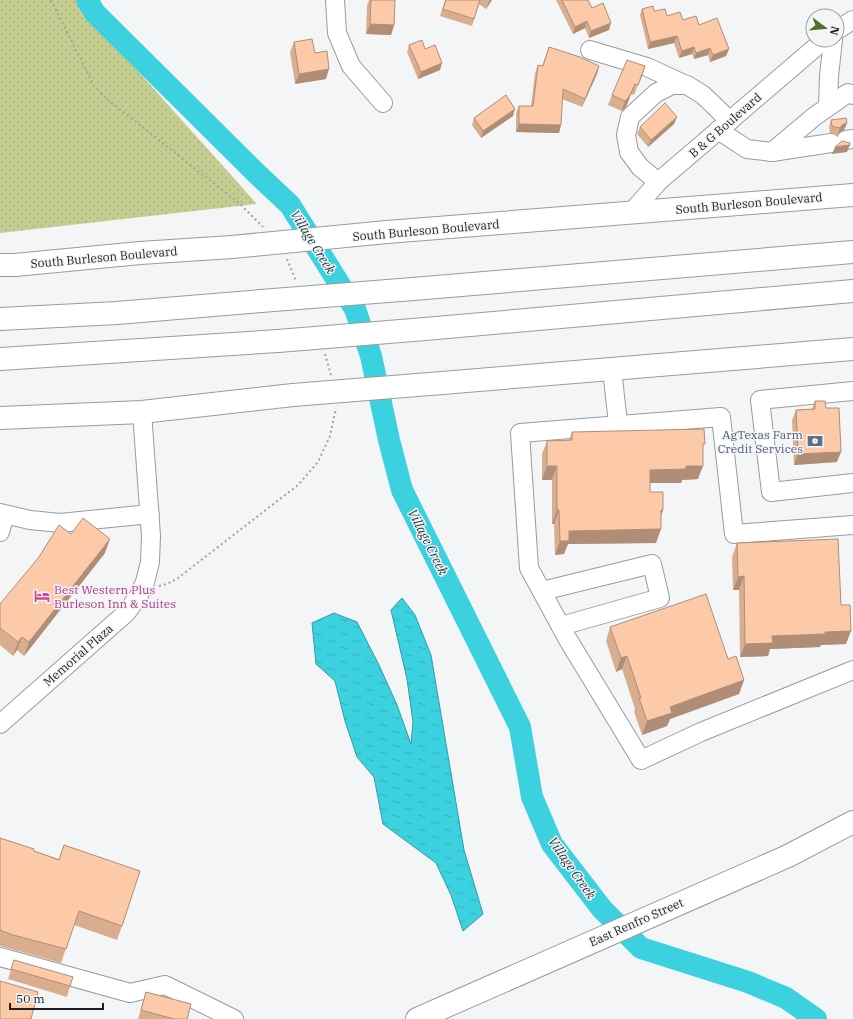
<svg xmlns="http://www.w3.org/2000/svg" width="853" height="1019" font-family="'IBM Plex Serif',serif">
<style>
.grass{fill:url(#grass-dots)}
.water{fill:url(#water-ripples);stroke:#339ca6}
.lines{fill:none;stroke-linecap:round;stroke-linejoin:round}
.river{stroke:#3cd1df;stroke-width:22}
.minor-casing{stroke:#9a9b9c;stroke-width:20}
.major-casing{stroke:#9a9b9c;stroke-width:24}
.highway-casing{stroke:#9a9b9c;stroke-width:24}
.path{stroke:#a2a2a4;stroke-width:2;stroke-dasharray:2 3;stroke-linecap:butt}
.minor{stroke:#fff;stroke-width:18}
.major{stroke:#fff;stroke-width:22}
.highway{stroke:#fff;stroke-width:22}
.major-bridge-casing{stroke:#9a9b9c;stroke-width:24;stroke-linecap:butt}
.highway-bridge-casing{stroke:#9a9b9c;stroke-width:24;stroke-linecap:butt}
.major-bridge{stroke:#fff;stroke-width:22}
.highway-bridge{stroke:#fff;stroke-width:22}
.wall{fill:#d9ae90}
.shaded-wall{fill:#b08d76}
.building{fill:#fccaa8;stroke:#b08d76}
.labels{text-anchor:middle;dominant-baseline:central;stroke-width:3;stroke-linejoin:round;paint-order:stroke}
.street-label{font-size:12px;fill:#1f1f20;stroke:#f4f5f7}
.service-label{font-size:12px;fill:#4e5e75;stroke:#f4f5f7;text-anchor:end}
.hotel-label{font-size:12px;fill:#b23c85;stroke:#f4f5f7;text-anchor:start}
.water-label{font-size:13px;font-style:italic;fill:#20383a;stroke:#f4f5f7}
</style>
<defs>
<pattern id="grass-dots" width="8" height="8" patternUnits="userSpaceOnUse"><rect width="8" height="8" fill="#c5ce90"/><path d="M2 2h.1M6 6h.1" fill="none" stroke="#a9b07c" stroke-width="1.8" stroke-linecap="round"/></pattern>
<pattern id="water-ripples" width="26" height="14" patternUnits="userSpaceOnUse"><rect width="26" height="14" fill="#3cd1df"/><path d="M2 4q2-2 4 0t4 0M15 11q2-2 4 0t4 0" fill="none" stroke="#34b3bf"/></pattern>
</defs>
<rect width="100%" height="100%" fill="#f4f5f7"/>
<!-- grass -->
<path class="grass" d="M0,0H79L86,13L257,204L0,233Z"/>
<!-- water -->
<path class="water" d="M402,598L415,615L431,655L464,850L483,914L463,931L451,895L436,863L383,824L374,777L357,757L345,721L335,681L316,664L312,623L334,613L357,622L379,665L397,705L411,744L413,722L407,679L391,610Z"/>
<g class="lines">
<!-- river -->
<path class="river" d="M87,0L95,13L254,171L290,205L355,309L371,356L389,440L402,490L520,727L532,797L552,844L602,909L641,948L748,982L786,998L816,1019"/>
<defs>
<g id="minor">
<path d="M335,0L337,33L351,66L383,103"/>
<path d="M837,30L853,20"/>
<path d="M590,50L647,67L686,85"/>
<path d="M828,107L829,76L833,40"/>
<path d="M718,130L747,149L772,152L815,116L848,93L853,95"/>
<path d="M846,140L853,139"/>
<path d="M772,152L831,143"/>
<path d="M658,182L640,167L629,152L626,135L630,117L656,93L672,85H687L703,95L730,121"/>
<path d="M631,213L658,182L824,40"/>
<path d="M612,369L618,424"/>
<path d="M853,391L760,400L771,492L853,483"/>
<path d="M0,513L30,520L60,523L150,514"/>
<path d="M853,525L734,534L721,417L520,433L529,568L567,638L641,760L701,732L853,670"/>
<path d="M0,532L5,515"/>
<path d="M542,591L652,564L660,598L561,626"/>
<path d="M0,724L126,613L138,597L145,582L150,562L151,536L142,412"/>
<path d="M0,957L130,993L165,985L234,1019"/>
</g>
<g id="major">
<path d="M387,232L853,195"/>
<path d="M0,265H15L140,253L232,247"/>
<path d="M442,383L853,349"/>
<path d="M0,418L142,412L293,395"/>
<path d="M417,1019L788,856L853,822"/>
</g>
<g id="highway">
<path d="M413,289L853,252"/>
<path d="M0,319L117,313L261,301"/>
<path d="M425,329L853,291"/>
<path d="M0,359L278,341"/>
</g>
</defs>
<!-- minor casing -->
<use href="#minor" class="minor-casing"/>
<!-- major casing -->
<use href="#major" class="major-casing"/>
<!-- highway casing -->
<use href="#highway" class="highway-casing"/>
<!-- path -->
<g class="path">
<path d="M51,0L94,86L107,99L241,205L263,227"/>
<path d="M287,259L296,281"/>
<path d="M325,354L331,375"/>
<path d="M159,586L167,584L178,578L298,485L318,462L330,436L336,408"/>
</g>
<!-- minor -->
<use href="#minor" class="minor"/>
<!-- major -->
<use href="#major" class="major"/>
<!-- highway -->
<use href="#highway" class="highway"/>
<defs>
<g id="major-bridge">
<path d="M232,247L387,232"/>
<path d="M293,395L442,383"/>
</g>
<g id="highway-bridge">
<path d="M261,301L413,289"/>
<path d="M278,341L425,329"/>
</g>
</defs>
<!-- major-bridge casing -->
<use href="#major-bridge" class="major-bridge-casing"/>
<!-- highway-bridge casing -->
<use href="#highway-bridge" class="highway-bridge-casing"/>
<!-- major-bridge -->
<use href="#major-bridge" class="major-bridge"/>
<!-- highway-bridge -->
<use href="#highway-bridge" class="highway-bridge"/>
</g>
<!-- wall -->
<g class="wall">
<path d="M369,0H395L394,25L391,35L366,34L367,6Z"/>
<path d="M445,0H492L486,9L479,4L472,26L440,16Z"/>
<path d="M556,0H588L592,8L609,30L589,38L585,28L573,34Z"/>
<path d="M642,9L654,11L667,16L683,20L699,25L729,49L726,56L710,62L708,55L694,59L692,54L679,58L674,43L648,49L640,15Z"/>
<path d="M294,42L315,53L326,79L295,84L290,52Z"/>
<path d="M409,45L425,49L440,70L418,79L407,52Z"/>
<path d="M549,47L597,74L582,107L562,99L559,133L516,132V113L519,106H531L535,73L538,65L542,66Z"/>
<path d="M645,66L634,95L631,94L626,107L622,111L608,105L612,95Z"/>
<path d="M513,116L481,138L472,125L474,118Z"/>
<path d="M677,117L674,124L648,147L637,134L640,127Z"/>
<path d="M831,120L847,123L844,130L840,132L837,135L830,133L829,127Z"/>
<path d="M815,401L826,408L837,462L794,465L792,420L796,410L812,409Z"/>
<path d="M572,432L703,449L698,479L682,480L681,483H650V492L663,510L661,516L656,543L568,544L564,554L555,555L554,524H552V480H542V454L547,441L569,440Z"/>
<path d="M71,534L105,553L24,656L17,650L13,656L0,645V604Z"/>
<path d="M737,543L841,605L846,644L821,645L820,647L770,649L768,656L740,657L739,590H733L732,557Z"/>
<path d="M610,627L728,659L744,680L739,694L670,719L667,726L642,735L634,712L635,709L622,669L616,672L606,641Z"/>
<path d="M0,838L34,851L59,859L64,845L122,926L117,940L74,925L61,963L0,946Z"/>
<path d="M14,960L70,986L67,997L8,979Z"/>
<path d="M146,992L187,1019H138Z"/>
</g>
<!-- shaded-wall -->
<g class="shaded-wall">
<path d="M490,0H492L486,9L489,2Z"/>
<path d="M587,21L585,28L573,34L575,27Z"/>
<path d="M611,23L609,30L589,38L591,31Z"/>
<path d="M370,24L394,25L391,35L366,34Z"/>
<path d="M677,36L674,43L648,49L650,42Z"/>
<path d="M694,47L692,54L679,58L682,51Z"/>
<path d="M710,48L708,55L694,59L696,53Z"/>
<path d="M729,49L726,56L710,62L713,55Z"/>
<path d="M442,63L440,70L418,79L421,72Z"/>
<path d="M599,66L597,74L582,107L585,99Z"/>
<path d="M645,66L642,76L634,95L638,85Z"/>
<path d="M329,69L326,79L295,84L299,74Z"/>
<path d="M635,84L626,107L622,111L625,101Z"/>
<path d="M515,109L513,116L481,138L483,131Z"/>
<path d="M677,117L674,124L648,147L651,140Z"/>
<path d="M847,123L844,130L840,132L837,135L840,128L842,125Z"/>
<path d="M519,124L561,125L559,133L516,132Z"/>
<path d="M850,145L847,152L832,154L835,147Z"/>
<path d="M841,452L837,462L794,465L798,454Z"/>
<path d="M547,466H557L552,480H542Z"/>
<path d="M686,466H703L698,479L682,480L681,483H645L650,470Z"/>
<path d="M557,510H559L554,524H552Z"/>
<path d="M661,510H663L658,523Z"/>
<path d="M661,529L656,543L568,544L564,554L555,555L560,541L569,531Z"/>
<path d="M110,539L105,553L24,656L29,642Z"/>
<path d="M744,576L739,590H733L738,577Z"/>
<path d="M851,631L846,644L821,645L820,647L770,649L768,656L740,657L745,644L772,636L825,632Z"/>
<path d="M22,637L17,650L13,656L18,642Z"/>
<path d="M627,656L622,669L616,672L621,658Z"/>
<path d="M744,680L739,694L670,719L667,726L642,735L647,721L670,707Z"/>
</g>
<!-- building -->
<g class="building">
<path d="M371,0H395L394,25L370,24Z"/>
<path d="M446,0H480L474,19L443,9Z"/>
<path d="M562,0H588L592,8L603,3L611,23L591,31L587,21L575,27Z"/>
<path d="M653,6L654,11L665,9L667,16L680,12L683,20L696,16L699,25L717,18L729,49L713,55L710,48L696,53L694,47L682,51L677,36L650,42L642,9Z"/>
<path d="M312,39L315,53L327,51L329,69L299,74L294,42Z"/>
<path d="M422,40L425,49L435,45L442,63L421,72L409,45Z"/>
<path d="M549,47L580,57L599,66L585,99L563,89L561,125L519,124V106H533L538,65L543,66Z"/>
<path d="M627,60L645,66L638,85L635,84L629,97L625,101L612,95Z"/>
<path d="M506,95L515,109L483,131L474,118Z"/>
<path d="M665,103L677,117L651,140L640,127Z"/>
<path d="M846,118L847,123L842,125L840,128L832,126L831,120Z"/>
<path d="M842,141L850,143V145L835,147Z"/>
<path d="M815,401H825L826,408H839L841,452L798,454L796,410L815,409Z"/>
<path d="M704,429L705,444H703V466H686V469L650,470V492H663V510H661V529L569,531V541H560L559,510H557V466H547V441L572,440V432Z"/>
<path d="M83,518L110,539L29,642L22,637L18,642L0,628V604L39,557L59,525L71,534Z"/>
<path d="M838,539L841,605H850L851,631L825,632V634L772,636L773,643L745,644L744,576L738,577L737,543Z"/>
<path d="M706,594L728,659L736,656L744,680L670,707L672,713L647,721L639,698H641L627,656L621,658L610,627Z"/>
<path d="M0,838L34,849V851L59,860L64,845L140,871L122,926L79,911L66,949L13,935L0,930Z"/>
<path d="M14,960L73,977L70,986L11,969Z"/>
<path d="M0,981L38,992L31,1019H0Z"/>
<path d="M146,992L191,1004L187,1019H174L141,1010Z"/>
</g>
<!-- icons -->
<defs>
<symbol id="bank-bare" viewBox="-9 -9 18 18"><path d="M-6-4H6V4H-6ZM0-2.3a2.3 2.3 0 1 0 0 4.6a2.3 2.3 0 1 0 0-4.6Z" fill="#5c6f8a" stroke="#f4f5f7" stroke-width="2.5" paint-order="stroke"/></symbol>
<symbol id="hotel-bare" viewBox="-9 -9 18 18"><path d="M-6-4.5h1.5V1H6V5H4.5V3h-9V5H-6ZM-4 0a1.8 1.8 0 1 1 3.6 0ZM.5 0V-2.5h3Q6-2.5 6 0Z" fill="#d1479c" stroke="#f4f5f7" stroke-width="2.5" paint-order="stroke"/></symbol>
</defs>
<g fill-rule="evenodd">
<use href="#bank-bare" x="804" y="430" width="22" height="22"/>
<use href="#hotel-bare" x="31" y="585" width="22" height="22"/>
</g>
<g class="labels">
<!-- street labels -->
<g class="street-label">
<text transform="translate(725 125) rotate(-41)">B &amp; G Boulevard</text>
<text transform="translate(749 203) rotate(-5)">South Burleson Boulevard</text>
<text transform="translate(426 230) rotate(-5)">South Burleson Boulevard</text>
<text transform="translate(104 257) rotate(-5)">South Burleson Boulevard</text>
<text transform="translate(78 655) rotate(-41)">Memorial Plaza</text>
<text transform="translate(636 922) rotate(-24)">East Renfro Street</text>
</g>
<!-- service labels -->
<g class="service-label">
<text x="803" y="434">AgTexas Farm<tspan x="803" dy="14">Credit Services</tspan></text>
</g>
<!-- hotel labels -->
<g class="hotel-label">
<text x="54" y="589">Best Western Plus<tspan x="54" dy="14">Burleson Inn &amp; Suites</tspan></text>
</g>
<!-- water labels -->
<g class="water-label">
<text transform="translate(313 242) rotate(58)">Village Creek</text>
<text transform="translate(428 542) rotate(63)">Village Creek</text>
<text transform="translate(572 868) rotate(55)">Village Creek</text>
</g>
</g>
<!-- north arrow -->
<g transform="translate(825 28) rotate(106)"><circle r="19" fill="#f4f5f7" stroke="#9f9fa1"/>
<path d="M0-3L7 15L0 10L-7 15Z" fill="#527025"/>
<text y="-6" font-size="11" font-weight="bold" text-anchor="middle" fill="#1f1f20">N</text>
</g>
<!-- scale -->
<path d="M10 1003v6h93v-6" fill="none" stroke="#1f1f20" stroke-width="2"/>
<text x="16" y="1003" font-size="12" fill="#1f1f20" stroke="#f4f5f7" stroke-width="3" paint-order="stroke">50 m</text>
</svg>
